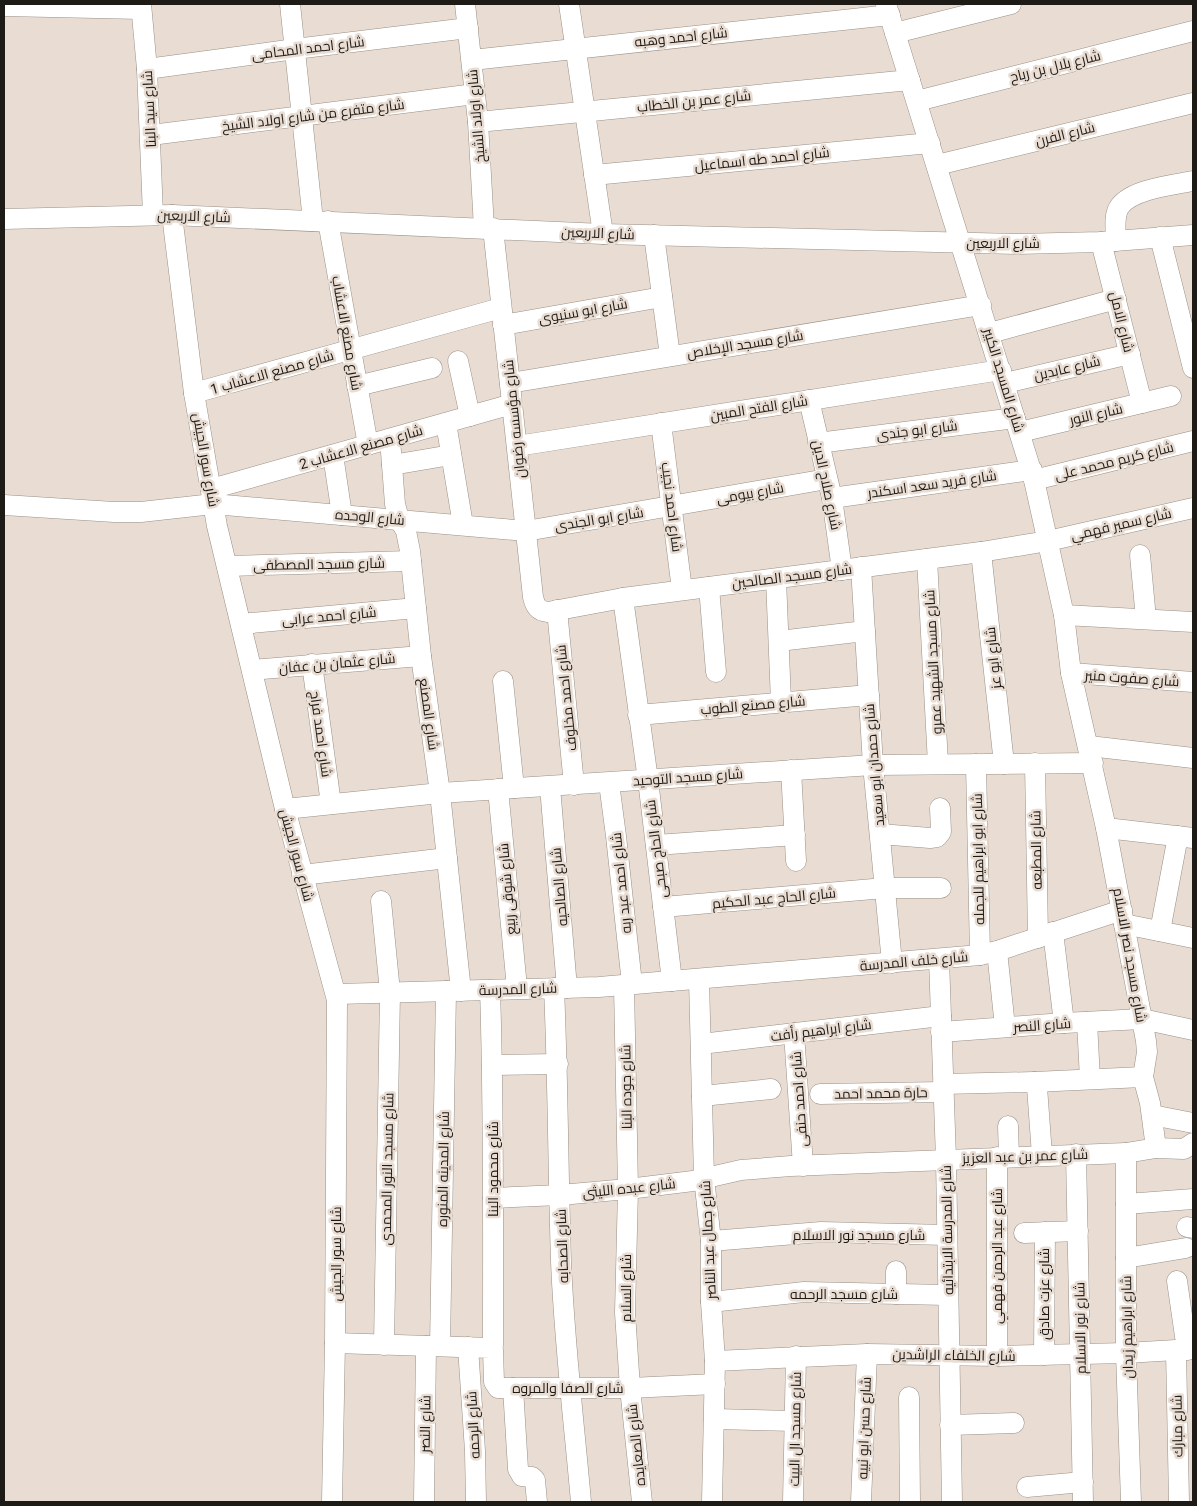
<svg xmlns="http://www.w3.org/2000/svg" width="1197" height="1506" font-family="Roboto,Cairo,sans-serif">
<style>
.lines{fill:none;stroke-linecap:round;stroke-linejoin:round}
.minor-casing{stroke:#9a8f86;stroke-width:21}
.minor{stroke:#fff;stroke-width:20}
.labels{text-anchor:middle;dominant-baseline:central;stroke-width:5;stroke-linejoin:round;paint-order:stroke}
.street-label{font-size:14px;fill:#1e1a16;stroke:#e9ddd3}
</style>
<rect width="100%" height="100%" fill="#e9ddd3"/>
<g class="lines">
<defs>
<g id="minor">
<path d="M141,4L147,69L153,215"/>
<path d="M290,4L313,221"/>
<path d="M465,4L478,122L484,228"/>
<path d="M569,4L603,234"/>
<path d="M886,4L1034,480L1064,615L1071,673L1106,828L1146,1041L1147,1052L1143,1077L1150,1103L1156,1148"/>
<path d="M4,6L141,9"/>
<path d="M895,33L1011,4"/>
<path d="M472,60L890,15"/>
<path d="M147,69L295,49L468,28"/>
<path d="M917,101L1193,31"/>
<path d="M478,122L910,80"/>
<path d="M151,135L475,94"/>
<path d="M937,165L1193,103"/>
<path d="M594,175L930,143"/>
<path d="M172,215L194,393L217,526L285,809L337,1000L335,1343L332,1502"/>
<path d="M4,219L172,215L603,234L1017,244L1101,242L1193,235"/>
<path d="M328,221L368,445"/>
<path d="M493,228L533,597C535,606 538,611 548,612L623,598L981,552L1048,541L1193,508"/>
<path d="M654,235L670,356"/>
<path d="M1160,237L1193,368"/>
<path d="M1116,241C1116,231 1113,215 1120,206C1133,189 1173,185 1193,181"/>
<path d="M1101,242L1142,403"/>
<path d="M503,325L662,297"/>
<path d="M990,333L1116,299"/>
<path d="M458,361L470,416"/>
<path d="M510,383L981,305"/>
<path d="M1005,383L1130,354"/>
<path d="M357,386L432,368"/>
<path d="M194,393L501,308"/>
<path d="M809,400L832,498L842,570"/>
<path d="M446,423L463,525"/>
<path d="M661,423L682,590"/>
<path d="M1020,432L1171,396"/>
<path d="M390,439L395,504L399,519L406,531L410,551L421,656L440,793L461,991"/>
<path d="M818,443L1015,418"/>
<path d="M517,446L1001,370"/>
<path d="M333,455L342,515"/>
<path d="M392,465L451,455"/>
<path d="M1034,480L1193,441"/>
<path d="M211,489L512,404"/>
<path d="M832,498L1032,470"/>
<path d="M4,505L114,512H141L213,504L526,531L827,479"/>
<path d="M981,552L1004,764"/>
<path d="M1140,555L1146,619"/>
<path d="M927,559L938,764"/>
<path d="M227,566L411,561"/>
<path d="M861,567L873,765L892,963"/>
<path d="M776,579L781,702"/>
<path d="M709,587L716,672"/>
<path d="M623,598L648,780L672,981"/>
<path d="M557,610L574,785"/>
<path d="M1064,615L1193,622"/>
<path d="M241,624L416,608"/>
<path d="M779,641L865,631"/>
<path d="M312,664L331,804"/>
<path d="M252,670L421,656"/>
<path d="M1071,673L1193,682"/>
<path d="M503,681L514,788"/>
<path d="M638,715L869,695"/>
<path d="M1089,746L1193,758"/>
<path d="M1035,763L1038,938"/>
<path d="M976,764L980,955"/>
<path d="M791,770L796,861"/>
<path d="M609,783L616,836L632,984"/>
<path d="M550,787L567,988"/>
<path d="M498,789L517,988"/>
<path d="M285,809L440,793L873,765L1093,763"/>
<path d="M1106,828L1193,838"/>
<path d="M880,834L930,838L937,837L941,832L940,808"/>
<path d="M656,845L795,835"/>
<path d="M302,875L447,858"/>
<path d="M381,901L390,992L384,1345"/>
<path d="M663,907L885,888H941"/>
<path d="M1124,924L1193,938"/>
<path d="M1160,931L1178,836"/>
<path d="M1053,932L1064,1023"/>
<path d="M997,951L1005,1027"/>
<path d="M939,959L946,1159L952,1502"/>
<path d="M699,979L704,1178L711,1241V1302L715,1361L712,1502"/>
<path d="M624,985L628,1189L625,1313L630,1388L642,1502"/>
<path d="M554,988C558,1079 558,1170 561,1261C564,1341 574,1422 581,1502"/>
<path d="M490,990C494,1108 493,1226 493,1345L491,1348"/>
<path d="M337,994L599,987L980,955L997,951L1122,910"/>
<path d="M1087,1022L1090,1079"/>
<path d="M941,1032L1064,1023L1142,1019L1193,1030"/>
<path d="M794,1033L803,1166"/>
<path d="M701,1044L941,1016"/>
<path d="M492,1065L558,1064"/>
<path d="M1034,1082L1143,1077"/>
<path d="M943,1084L1034,1082L1037,1087L1042,1155"/>
<path d="M820,1094L943,1092"/>
<path d="M702,1096L771,1089"/>
<path d="M1152,1115L1193,1123"/>
<path d="M1008,1126L1009,1157"/>
<path d="M1126,1153V1353L1131,1502"/>
<path d="M1076,1154L1083,1502"/>
<path d="M493,1198L560,1195L628,1189L693,1181L741,1170L791,1166L1126,1153L1156,1148L1184,1149L1193,1143"/>
<path d="M1126,1204L1193,1199"/>
<path d="M1187,1227L1193,1228"/>
<path d="M1024,1233L1078,1231"/>
<path d="M711,1241L821,1232L947,1235"/>
<path d="M1126,1258L1186,1248"/>
<path d="M1177,1281L1187,1350"/>
<path d="M896,1294V1271"/>
<path d="M711,1302L804,1292L947,1295"/>
<path d="M335,1343L491,1348L493,1350L494,1382L498,1388H630L715,1384"/>
<path d="M440,1346L446,991"/>
<path d="M468,1347L475,1451L476,1502"/>
<path d="M1176,1350L1179,1502"/>
<path d="M1044,1355L1045,1232"/>
<path d="M997,1356V1157"/>
<path d="M715,1361L867,1354L997,1356L1126,1353L1193,1349"/>
<path d="M513,1388L518,1469L522,1476L532,1477L535,1480L537,1502"/>
<path d="M909,1397L910,1502"/>
<path d="M714,1419L795,1421"/>
<path d="M950,1425L1014,1423"/>
<path d="M1027,1487L1083,1482"/>
<path d="M424,1502L426,1346"/>
<path d="M793,1502L796,1356"/>
<path d="M861,1502L867,1354"/>
</g>
</defs>
<!-- minor casing -->
<use href="#minor" class="minor-casing"/>
<!-- minor -->
<use href="#minor" class="minor"/>
</g>
<g class="labels">
<!-- street labels -->
<g class="street-label">
<text transform="translate(681 37) rotate(-6)">شارع احمد وهبه</text>
<text transform="translate(308 48) rotate(-7)">شارع احمد المحامى</text>
<text transform="translate(1055 66) rotate(-14)">شارع بلال بن رباح</text>
<text transform="translate(694 101) rotate(-6)">شارع عمر بن الخطاب</text>
<text transform="translate(149 109) rotate(-93)">شارع سيد البنا</text>
<text transform="translate(313 115) rotate(-7)">شارع متفرع من شارع اولاد الشيخ</text>
<text transform="translate(476 116) rotate(-95)">شارع اولاد الشيخ</text>
<text transform="translate(1065 134) rotate(-14)">شارع الفرن</text>
<text transform="translate(762 159) rotate(-6)">شارع احمد طه اسماعيل</text>
<text transform="translate(194 216) rotate(2)">شارع الاربعين</text>
<text transform="translate(598 233) rotate(2)">شارع الاربعين</text>
<text x="1003" y="243">شارع الاربعين</text>
<text transform="translate(583 311) rotate(-10)">شارع ابو سنيوى</text>
<text transform="translate(1122 322) rotate(76)">شارع الامل</text>
<text transform="translate(347 333) rotate(80)">شارع مصنع الاعشاب</text>
<text transform="translate(745 344) rotate(-9)">شارع مسجد الإخلاص</text>
<text transform="translate(1067 368) rotate(-13)">شارع عابدين</text>
<text transform="translate(272 372) rotate(-16)">شارع مصنع الاعشاب 1</text>
<text transform="translate(1004 380) rotate(73)">شارع المسجد الكبير</text>
<text transform="translate(759 408) rotate(-9)">شارع الفتح المبين</text>
<text transform="translate(1096 414) rotate(-13)">شارع النور</text>
<text transform="translate(514 419) rotate(-96)">شارع مؤسسه رضوان</text>
<text transform="translate(917 430) rotate(-7)">شارع ابو جندى</text>
<text transform="translate(361 447) rotate(-16)">شارع مصنع الاعشاب 2</text>
<text transform="translate(206 460) rotate(80)">شارع سور الجيش</text>
<text transform="translate(1114 461) rotate(-14)">شارع كريم محمد على</text>
<text transform="translate(932 484) rotate(-8)">شارع فريد سعد اسكندر</text>
<text transform="translate(827 485) rotate(78)">شارع صلاح الدين</text>
<text transform="translate(750 493) rotate(-10)">شارع بيومى</text>
<text transform="translate(672 507) rotate(83)">شارع احمد نجيب</text>
<text transform="translate(370 517) rotate(5)">شارع الوحده</text>
<text transform="translate(599 519) rotate(-9)">شارع ابو الجندى</text>
<text transform="translate(1121 524) rotate(-13)">شارع سمير فهمي</text>
<text transform="translate(319 564) rotate(-1)">شارع مسجد المصطفى</text>
<text transform="translate(792 576) rotate(-7)">شارع مسجد الصالحين</text>
<text transform="translate(329 616) rotate(-5)">شارع احمد عرابى</text>
<text transform="translate(993 658) rotate(-96)">شارع ابو عز</text>
<text transform="translate(933 662) rotate(-93)">شارع مسجد الشهيد عمرو</text>
<text transform="translate(337 663) rotate(-5)">شارع عثمان بن عفان</text>
<text transform="translate(1132 678) rotate(4)">شارع صفوت منير</text>
<text transform="translate(566 698) rotate(-96)">شارع احمد مخلوف</text>
<text transform="translate(753 705) rotate(-5)">شارع مصنع الطوب</text>
<text transform="translate(429 714) rotate(82)">شارع المصنع</text>
<text transform="translate(321 734) rotate(82)">شارع احمد فراج</text>
<text transform="translate(874 765) rotate(-95)">شارع حمدان ابو سعيد</text>
<text transform="translate(688 777) rotate(-4)">شارع مسجد التوحيد</text>
<text transform="translate(656 849) rotate(-97)">شارع الحاج صبحى</text>
<text transform="translate(1036 850) rotate(-91)">شارع المطبعه</text>
<text transform="translate(297 855) rotate(75)">شارع سور الجيش</text>
<text transform="translate(978 859) rotate(-91)">شارع ابو ابراهيم للجمله</text>
<text transform="translate(621 883) rotate(-96)">شارع احمد عبد ربه</text>
<text transform="translate(559 887) rotate(-95)">شارع الصالحيه</text>
<text transform="translate(507 889) rotate(-95)">شارع شوقى ربيع</text>
<text transform="translate(774 898) rotate(-5)">شارع الحاج عبد الحكيم</text>
<text transform="translate(1130 955) rotate(80)">شارع مسجد نصر الاسلام</text>
<text transform="translate(914 961) rotate(-5)">شارع خلف المدرسة</text>
<text transform="translate(518 989) rotate(-2)">شارع المدرسة</text>
<text transform="translate(1042 1025) rotate(-4)">شارع النصر</text>
<text transform="translate(821 1030) rotate(-7)">شارع ابراهيم رأفت</text>
<text transform="translate(626 1087) rotate(-91)">شارع جوده البنا</text>
<text transform="translate(881 1093) rotate(-1)">حارة محمد احمد</text>
<text transform="translate(799 1099) rotate(-94)">شارع احمد حنفى</text>
<text transform="translate(1025 1156) rotate(-2)">شارع عمر بن عبد العزيز</text>
<text transform="translate(387 1169) rotate(-89)">شارع مسجد النور المحمدى</text>
<text transform="translate(443 1169) rotate(-89)">شارع المدينه المنوره</text>
<text transform="translate(493 1169) rotate(-90)">شارع محمود البنا</text>
<text transform="translate(629 1188) rotate(-6)">شارع عبده الليثى</text>
<text transform="translate(947 1230) rotate(-91)">شارع المدرسة الابتدائيه</text>
<text x="859" y="1235">شارع مسجد نور الاسلام</text>
<text transform="translate(708 1240) rotate(-93)">شارع جمال عبد الناصر</text>
<text transform="translate(562 1246) rotate(-92)">شارع الصحابه</text>
<text transform="translate(336 1254) rotate(-90)">شارع سور الجيش</text>
<text transform="translate(997 1256) rotate(-90)">شارع عبد الرحمن فهمي</text>
<text transform="translate(626 1288) rotate(-90)">شارع السلام</text>
<text x="844" y="1294">شارع مسجد الرحمه</text>
<text transform="translate(1044 1294) rotate(-90)">شارع عزت صادق</text>
<text transform="translate(1127 1327) rotate(-91)">شارع ابراهيم زيدان</text>
<text transform="translate(1080 1328) rotate(-91)">شارع نور الاسلام</text>
<text transform="translate(954 1355) rotate(1)">شارع الخلفاء الراشدين</text>
<text x="568" y="1388">شارع الصفا والمروه</text>
<text transform="translate(425 1424) rotate(-89)">شارع النصر</text>
<text transform="translate(473 1425) rotate(-93)">شارع الرحمه</text>
<text transform="translate(1177 1426) rotate(-91)">شارع مبارك</text>
<text transform="translate(864 1428) rotate(-88)">شارع حسن ابو نبيه</text>
<text transform="translate(795 1429) rotate(-89)">شارع مسجد ال البيت</text>
<text transform="translate(636 1445) rotate(-96)">شارع الصعايده</text>
</g>
</g>
<!-- border -->
<rect width="1197" height="1506" fill="none" stroke="#1e1a16" stroke-width="10"/>
</svg>
